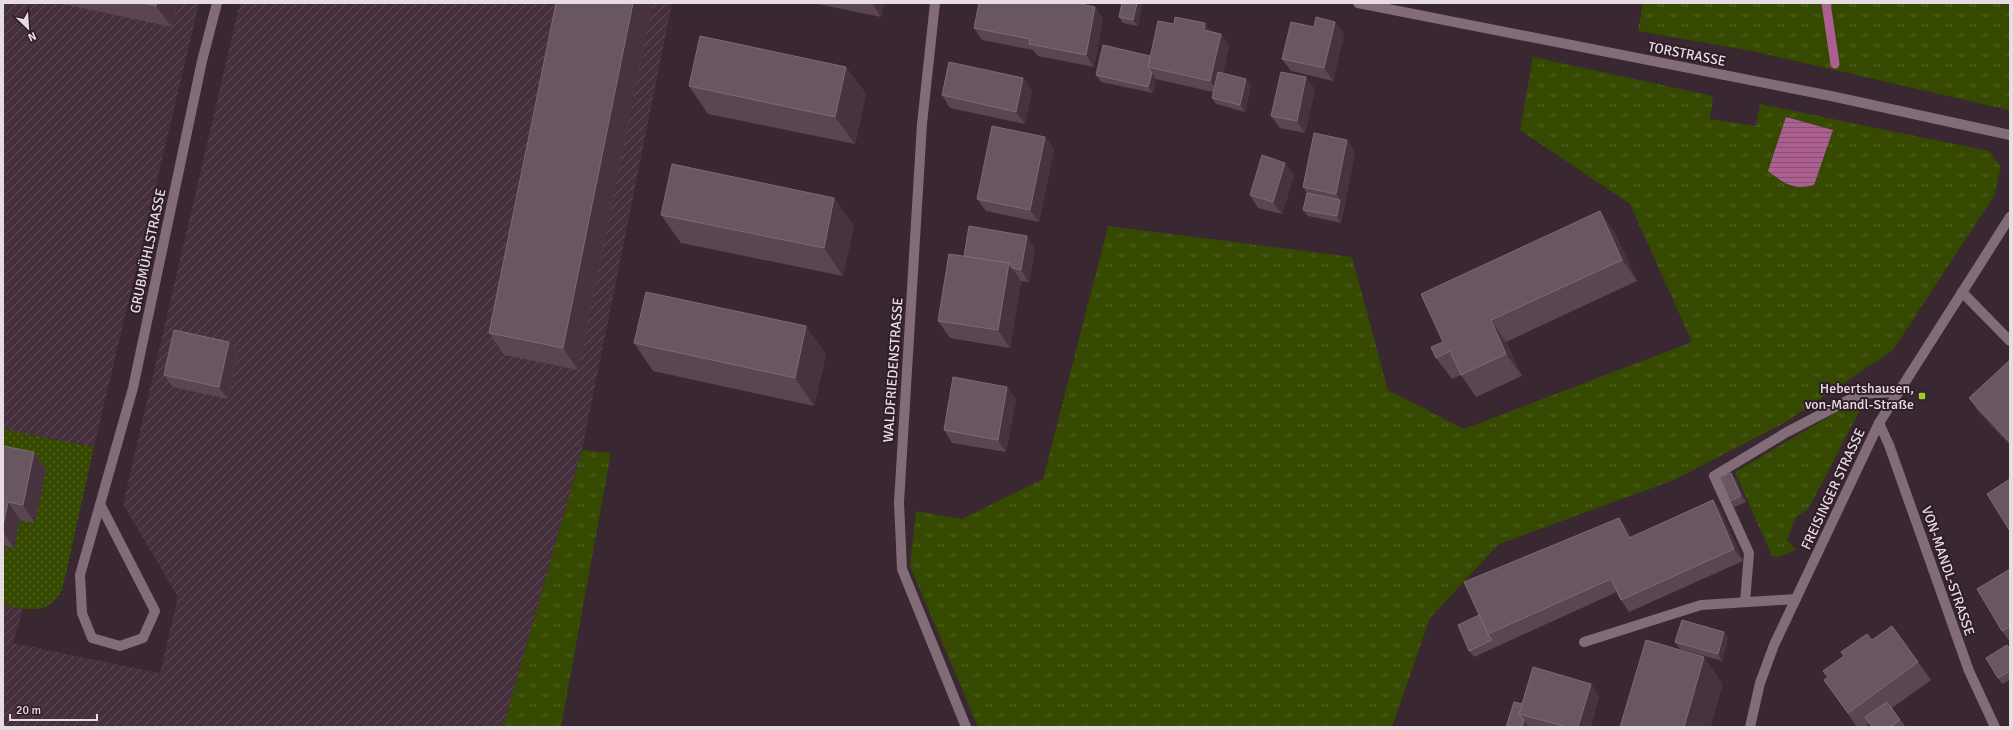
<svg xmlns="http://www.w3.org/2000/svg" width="2013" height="730" font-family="Signika,sans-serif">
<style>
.industrial{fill:url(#industrial-furrows)}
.grass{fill:url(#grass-tufts)}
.garden{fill:url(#garden-dots)}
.water{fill:url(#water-rules)}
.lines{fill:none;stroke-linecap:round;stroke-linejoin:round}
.stream{stroke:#ad5f91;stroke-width:9}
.service{stroke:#816c78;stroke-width:10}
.minor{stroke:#816c78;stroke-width:10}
.secondary{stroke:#816c78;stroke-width:10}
.wall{fill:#594651}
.shaded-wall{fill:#46333e}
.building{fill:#685661;stroke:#7c6b75}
.poi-dot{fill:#9dca30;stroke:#2f1e28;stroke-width:1.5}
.labels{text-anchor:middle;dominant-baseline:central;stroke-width:4;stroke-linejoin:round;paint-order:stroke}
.street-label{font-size:14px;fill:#e8dce3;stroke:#2f1e28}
.poi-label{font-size:14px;fill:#e8dce3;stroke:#2f1e28;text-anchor:end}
</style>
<defs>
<pattern id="industrial-furrows" width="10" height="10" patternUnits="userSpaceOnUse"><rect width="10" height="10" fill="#47303e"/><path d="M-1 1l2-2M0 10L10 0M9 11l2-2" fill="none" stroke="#624d5a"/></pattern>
<pattern id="grass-tufts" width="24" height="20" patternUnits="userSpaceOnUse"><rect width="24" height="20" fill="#364901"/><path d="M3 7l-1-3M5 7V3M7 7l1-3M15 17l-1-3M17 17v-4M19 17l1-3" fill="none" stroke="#536326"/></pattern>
<pattern id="garden-dots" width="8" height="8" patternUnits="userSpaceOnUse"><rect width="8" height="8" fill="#364901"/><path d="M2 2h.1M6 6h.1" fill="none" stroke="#536326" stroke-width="1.8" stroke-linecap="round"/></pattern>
<pattern id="water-rules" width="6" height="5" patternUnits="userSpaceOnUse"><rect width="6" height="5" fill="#ad5f91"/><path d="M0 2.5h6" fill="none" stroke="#845372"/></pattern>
</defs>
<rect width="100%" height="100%" fill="#392732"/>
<!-- industrial -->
<g class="industrial">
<path d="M3,3H199L94,447L3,429Z"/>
<path d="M240,3H672L582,450L503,727H3V605L23,609L13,643L160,673L178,597L123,504Z"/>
</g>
<!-- grass -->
<g class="grass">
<path d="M1643,3H2010L2009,110L1752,51L1638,31Z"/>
<path d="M1533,57L1713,96L1710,119L1756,126L1760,104L1989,151L2001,167L1994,196L1893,350L1784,423L1674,480L1499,544L1430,618L1392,727H978L910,566L916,511L962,519L1043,479L1108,226L1352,257L1388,390L1464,429L1692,342L1630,204L1520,130Z"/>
<path d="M1863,404L1809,508L1796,517L1787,540L1796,550L1779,557L1772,556L1735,472L1842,409Z"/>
<path d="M582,450L611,453L561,727H503Z"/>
</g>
<!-- garden -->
<path class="garden" d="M3,429L94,447L63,587C51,616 28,610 3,605Z"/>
<!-- water -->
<path class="water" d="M1786,117L1833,130L1814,185C1793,190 1785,184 1768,171Z"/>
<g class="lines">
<!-- stream -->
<path class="stream" d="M1826,3L1835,64"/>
<!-- service -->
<g class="service">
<path d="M1962,292L2010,341"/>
<path d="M1745,602L1749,553L1714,476L1787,432L1860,394L1899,392"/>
<path d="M1584,642L1701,605L1796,599"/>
</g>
<!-- minor -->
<g class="minor">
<path d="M935,3L922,124L899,502L902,569L966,727"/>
<path d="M1358,3L1831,96L2010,135"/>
<path d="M1879,423L1889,445L1969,671L1995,727"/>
<path d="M100,504L155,611L143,638L120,646L92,638L82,613L80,575L133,388L202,61L217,3"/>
</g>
<!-- secondary -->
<path class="secondary" d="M1750,727L1760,683L1774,645L1879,423L2010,217"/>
</g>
<!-- wall -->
<g class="wall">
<path d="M58,3H177L172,27Z"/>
<path d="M556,3H650L652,6L578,370L504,355L489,333Z"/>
<path d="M813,3H884L881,17Z"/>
<path d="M1122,3H1142L1138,26L1123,23L1119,17Z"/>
<path d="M1095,7L1103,19L1094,67L1038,56L1033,50L982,40L974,28Z"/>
<path d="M1335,22L1344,34L1333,81L1291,71L1282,59L1314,27Z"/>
<path d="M1174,24L1221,34L1229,46L1223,73L1251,85L1245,112L1216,104L1212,98L1213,92L1156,79L1153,93L1101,82L1096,75L1150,56Z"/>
<path d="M846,67L866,94L855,144L708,114L689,86Z"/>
<path d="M1023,78L1032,91L1025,124L950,108L942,95Z"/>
<path d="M1315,89L1305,133L1280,128L1271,116Z"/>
<path d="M1045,137L1054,149L1039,222L986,211L977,199Z"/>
<path d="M1347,140L1355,152L1341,223L1308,216L1303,210L1307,193L1303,187Z"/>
<path d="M1285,163L1294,175L1282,214L1258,208L1250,195Z"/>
<path d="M1600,211L1615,233L1637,281L1506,342L1522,376L1476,397L1461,375L1452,379L1436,358L1443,342Z"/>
<path d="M661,215L854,225L843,276L681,243Z"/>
<path d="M1035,248L1029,282L1021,281L1010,348L950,338L938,321L964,256Z"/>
<path d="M229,342L238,354L228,399L173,387L164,375Z"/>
<path d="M634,343L826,354L814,406L653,371Z"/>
<path d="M2010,360V445L1978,411L1969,398Z"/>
<path d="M1016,399L1006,452L952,443L944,430Z"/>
<path d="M3,446L34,452L46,470L35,523L20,520L14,548L6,546L3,559Z"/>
<path d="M1736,479L1746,502L1734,507L1730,501Z"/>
<path d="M1713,500L1721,512L1743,561L1629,612L1621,600L1617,592L1474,657L1469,651L1479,615L1619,518L1628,530L1631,537Z"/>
<path d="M2010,569V642L2002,631Z"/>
<path d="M1728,638L1722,661L1680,649L1675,642Z"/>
<path d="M1872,640L1918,662L1931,680L1892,708L1905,726L1904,727H1872L1870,723L1865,727H1857L1824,680Z"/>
<path d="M2007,645L2010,649V680L2002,684L1998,678Z"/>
<path d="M1591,684L1599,696L1591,727H1532L1528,726L1506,727L1522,704Z"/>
</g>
<!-- shaded-wall -->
<g class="shaded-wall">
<path d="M157,3H177L172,27L156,6Z"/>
<path d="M633,3H650L652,6L578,370L563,348Z"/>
<path d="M872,3H884L881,17Z"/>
<path d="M1137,3H1142L1138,26L1133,20Z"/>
<path d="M1095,7L1103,19L1094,67L1086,55Z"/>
<path d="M1335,22L1344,34L1333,81L1324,68Z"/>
<path d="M1205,23L1214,36L1204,30Z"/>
<path d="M1221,34L1229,46L1219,93L1210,81Z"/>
<path d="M846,67L866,94L855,144L835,117Z"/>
<path d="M1152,73L1156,79L1153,93L1148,87Z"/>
<path d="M1306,77L1315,89L1305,133L1297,121Z"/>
<path d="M1023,78L1032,91L1025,124L1016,112Z"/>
<path d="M1246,79L1251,85L1245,112L1240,105Z"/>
<path d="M1045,137L1054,149L1039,222L1030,210Z"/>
<path d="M1347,140L1355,152L1344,206L1336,194Z"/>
<path d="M1285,163L1294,175L1282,214L1273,202Z"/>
<path d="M834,198L854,225L843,276L824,248Z"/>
<path d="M1340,200L1344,206L1341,223L1337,216Z"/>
<path d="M1600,211L1615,233L1637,281L1622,260Z"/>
<path d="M1027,236L1035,248L1029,282L1021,270Z"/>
<path d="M1009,263L1021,281L1010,348L998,330Z"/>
<path d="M1491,320L1506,342L1522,376L1506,354Z"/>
<path d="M806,326L826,354L814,406L795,378Z"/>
<path d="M229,342L238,354L228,399L219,387Z"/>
<path d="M1007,387L1016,399L1006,452L998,440Z"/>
<path d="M34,452L46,470L35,523L23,505Z"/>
<path d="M1731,473L1736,479L1746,502L1741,496Z"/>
<path d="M1713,500L1721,512L1743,561L1734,549Z"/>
<path d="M8,502L20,520L14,548L3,532V526Z"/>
<path d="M1619,518L1628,530L1637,551L1629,538Z"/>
<path d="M3,543L6,546L3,559Z"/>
<path d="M1724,632L1728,638L1722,661L1718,654Z"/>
<path d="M1704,657L1723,684L1711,727H1684Z"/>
<path d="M1591,684L1599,696L1591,727H1578Z"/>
<path d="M1524,720L1528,726V727H1522Z"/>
</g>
<!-- building -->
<g class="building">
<path d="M144,3H157L156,6Z"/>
<path d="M556,3H633L563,348L489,333Z"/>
<path d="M979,3H1076L1095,7L1086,55L1029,44L1030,39L974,28Z"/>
<path d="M1122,3H1137L1133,20L1119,17Z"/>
<path d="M1175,17L1205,23L1204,30L1221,34L1210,81L1148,67L1158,21L1174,24Z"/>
<path d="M1316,17L1335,22L1324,68L1282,59L1291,22L1314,27Z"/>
<path d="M700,36L846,67L835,117L689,86Z"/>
<path d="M1103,45L1150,56L1148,67L1152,73L1148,87L1096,75Z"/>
<path d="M949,62L1023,78L1016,112L942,95Z"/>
<path d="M1218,72L1246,79L1240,105L1212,98Z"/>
<path d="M1281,72L1306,77L1297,121L1271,116Z"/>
<path d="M992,126L1045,137L1030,210L977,199Z"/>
<path d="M1314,133L1347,140L1336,194L1303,187Z"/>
<path d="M1262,155L1285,163L1273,202L1250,195Z"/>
<path d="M672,164L834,198L824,248L661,215Z"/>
<path d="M1307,193L1340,200L1337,216L1303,210Z"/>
<path d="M1600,211L1622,260L1491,320L1506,354L1461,375L1450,351L1436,358L1431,347L1443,342L1421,294Z"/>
<path d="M969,226L1027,236L1021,270L1012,268L1009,263L964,256Z"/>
<path d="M949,254L1009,263L998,330L938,321Z"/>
<path d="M646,292L806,326L795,378L634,343Z"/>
<path d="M174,330L229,342L219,387L164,375Z"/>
<path d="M2010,360V442L1969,398Z"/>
<path d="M953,377L1007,387L998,440L944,430Z"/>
<path d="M3,446L34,452L23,505L8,502L3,526Z"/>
<path d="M1731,473L1741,496L1730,501L1720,477Z"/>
<path d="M2010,479V531L1987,494Z"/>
<path d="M1713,500L1734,549L1621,600L1611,579L1488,634L1464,582L1619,518L1629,538Z"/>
<path d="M2010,569V627L2002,631L1977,589Z"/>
<path d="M1479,615L1488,634L1492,640L1469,651L1458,625Z"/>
<path d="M1682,620L1724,632L1718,654L1675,642Z"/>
<path d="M1892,626L1918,662L1848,713L1824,680L1828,677L1823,671L1844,656L1841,652L1867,634L1872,640Z"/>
<path d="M1646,640L1704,657L1684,727H1620Z"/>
<path d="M2007,645L2010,650V671L1998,678L1986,658Z"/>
<path d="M1533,667L1591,684L1578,727H1567L1519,714Z"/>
<path d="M1514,702L1522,704L1519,714L1524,720L1522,727H1506Z"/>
<path d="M1887,702L1900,720L1890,727H1872L1865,717Z"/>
</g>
<!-- markers -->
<rect class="poi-dot" x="1918" y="392" width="8" height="8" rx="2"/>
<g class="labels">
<!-- street labels -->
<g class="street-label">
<text transform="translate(1687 54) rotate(11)">TORSTRASSE</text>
<text transform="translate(148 251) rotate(-78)">GRUBMÜHLSTRASSE</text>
<text transform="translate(893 370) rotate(-86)">WALDFRIEDENSTRASSE</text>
<text transform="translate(1833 489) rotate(-65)">FREISINGER STRASSE</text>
<text transform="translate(1948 571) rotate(71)">VON-MANDL-STRASSE</text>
</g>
<!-- poi labels -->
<g class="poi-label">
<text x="1914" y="388">Hebertshausen,<tspan x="1914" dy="16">von-Mandl-Straße</tspan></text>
</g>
</g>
<!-- border -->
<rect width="2013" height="730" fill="none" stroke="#e8dce3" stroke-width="8"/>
<!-- north arrow -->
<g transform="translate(28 28) rotate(155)" stroke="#2f1e28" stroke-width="3" paint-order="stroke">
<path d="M0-3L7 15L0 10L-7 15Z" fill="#e8dce3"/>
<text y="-6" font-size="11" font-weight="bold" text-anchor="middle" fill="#e8dce3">N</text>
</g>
<!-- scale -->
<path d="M10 714v6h87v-6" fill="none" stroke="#e8dce3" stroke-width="2"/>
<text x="16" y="714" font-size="12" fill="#e8dce3" stroke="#2f1e28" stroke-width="3" paint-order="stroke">20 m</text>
</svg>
